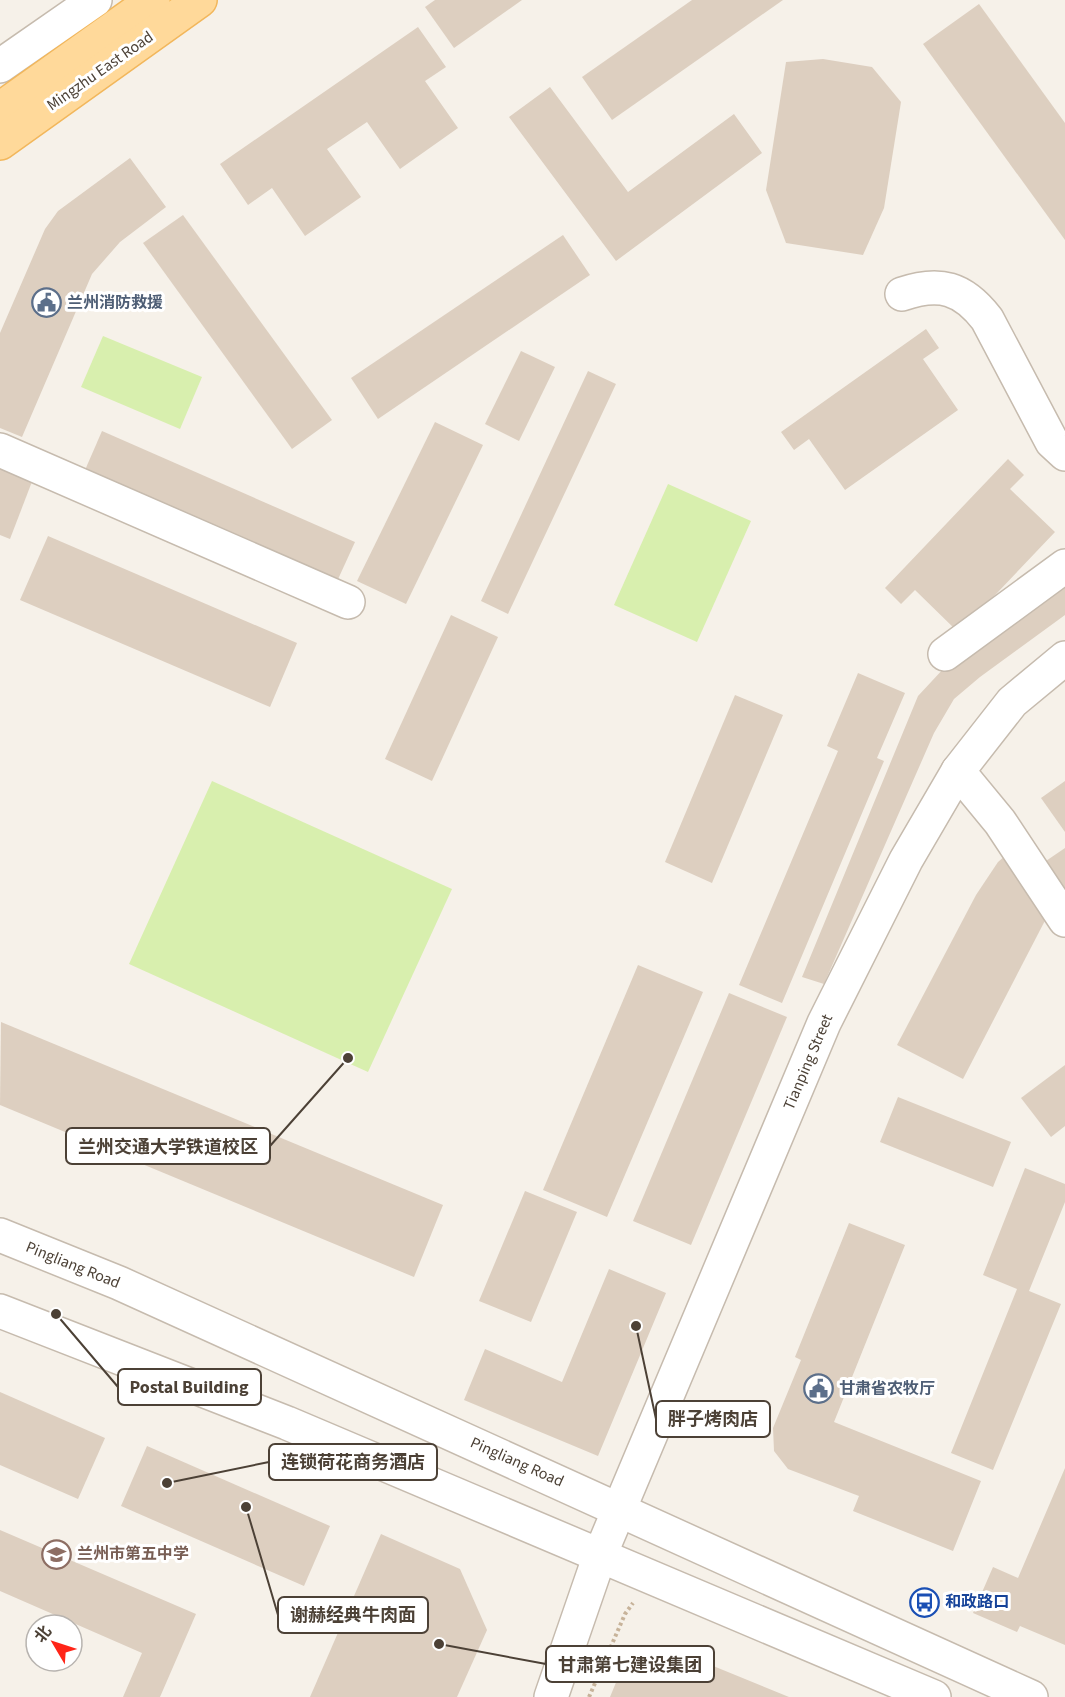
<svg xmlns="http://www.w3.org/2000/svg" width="1065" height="1697" font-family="'Source Sans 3','Noto Sans SC',sans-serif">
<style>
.green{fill:#d8efae}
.building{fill:#ddcfc0}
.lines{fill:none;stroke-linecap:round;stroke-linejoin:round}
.minor-casing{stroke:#c6bbae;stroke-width:36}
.major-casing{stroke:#f2b75c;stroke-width:36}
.path{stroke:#c7b39a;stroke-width:4;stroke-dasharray:3 3;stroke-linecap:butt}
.minor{stroke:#fff;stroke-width:33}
.major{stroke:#ffd99a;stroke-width:33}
.labels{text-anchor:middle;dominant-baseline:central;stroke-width:6;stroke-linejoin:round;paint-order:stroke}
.street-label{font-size:16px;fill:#4c4136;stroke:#fff}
.service-label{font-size:16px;font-weight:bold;fill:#4e5e75;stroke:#fff;text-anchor:start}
.education-label{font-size:16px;font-weight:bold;fill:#785e54;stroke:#fff;text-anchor:start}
.transit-label{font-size:16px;font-weight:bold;fill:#164399;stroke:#fff;text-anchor:start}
.leader{fill:none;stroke:#4c4136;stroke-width:2}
.callout-dot{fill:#4c4136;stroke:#fff;stroke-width:2}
.callout{fill:#fff;stroke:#4c4136;stroke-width:2}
.callout-label{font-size:18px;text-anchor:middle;font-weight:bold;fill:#4c4136}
</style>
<rect width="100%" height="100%" fill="#f6f1e9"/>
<!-- green -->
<g class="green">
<path d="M103,336L202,377L180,429L81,387Z"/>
<path d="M668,484L751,521L697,642L614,605Z"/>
<path d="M212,781L452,889L368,1072L129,964Z"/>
</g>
<!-- building -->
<g class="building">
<path d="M435,0H522L454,48L425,7Z"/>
<path d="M692,0H783L612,120L582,77Z"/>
<path d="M979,4L1065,123V240L923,44Z"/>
<path d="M418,27L446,67L425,81L458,128L400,169L367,122L327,149L361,197L305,236L272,188L248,205L220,164Z"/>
<path d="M823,59L872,67L901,102L884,208L863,255L786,243L766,190L786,62Z"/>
<path d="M550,87L628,192L734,114L762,153L616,261L509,117Z"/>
<path d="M130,158L166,207L120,242L92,274L22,437L0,428V333L45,229L58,211Z"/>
<path d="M183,215L332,420L292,449L143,243Z"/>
<path d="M563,235L590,275L378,419L351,378Z"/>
<path d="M926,329L939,348L923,359L958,410L845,490L809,439L794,450L781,432Z"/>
<path d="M521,351L555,367L519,441L485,424Z"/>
<path d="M588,371L616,384L508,614L481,601Z"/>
<path d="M435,422L483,445L406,604L357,581Z"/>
<path d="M102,431L355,542L334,588L82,477Z"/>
<path d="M1008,459L1024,475L1010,489L1055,532L959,633L915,590L901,604L885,588Z"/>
<path d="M0,467L33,479L10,539L0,535Z"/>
<path d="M48,536L297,643L270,707L20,600Z"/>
<path d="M1065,580V615L980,677L954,699L934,733L824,984L802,977L918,696L945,667Z"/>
<path d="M451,615L498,637L432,781L385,759Z"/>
<path d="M858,673L905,693L877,758L884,761L782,1003L739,985L838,751L827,746Z"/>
<path d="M735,695L783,715L712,883L665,862Z"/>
<path d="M1065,781V832L1041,798Z"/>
<path d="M1065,848V894L1043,863Z"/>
<path d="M1013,849L1051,909L963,1079L897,1045L976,895L998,862Z"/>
<path d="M638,965L703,992L607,1217L543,1190Z"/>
<path d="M729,993L787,1017L691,1245L633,1221Z"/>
<path d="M1,1022L443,1205L414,1277L0,1105Z"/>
<path d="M1065,1065V1126L1051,1137L1021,1098Z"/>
<path d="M898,1097L1011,1142L993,1187L880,1142Z"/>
<path d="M1025,1168L1065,1184V1202L1029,1291L1061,1304L993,1470L951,1453L1017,1289L983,1275Z"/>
<path d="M525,1191L577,1212L531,1322L479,1301Z"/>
<path d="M849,1223L905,1245L834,1422L981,1481L953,1551L853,1511L859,1496L788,1469L774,1451L773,1428L801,1360L795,1357Z"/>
<path d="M609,1269L666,1293L598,1456L464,1400L485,1349L562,1382Z"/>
<path d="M0,1392L105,1438L78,1499L0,1465Z"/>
<path d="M147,1446L330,1526L304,1586L121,1506Z"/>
<path d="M1065,1468V1645L1020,1626L1017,1632L973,1613L993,1567L1018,1578Z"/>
<path d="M0,1530L196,1614L160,1697H123L142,1653L0,1591Z"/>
<path d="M381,1534L460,1569L487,1630L457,1697H310Z"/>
<path d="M629,1651L672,1669L679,1652L789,1697H610Z"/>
</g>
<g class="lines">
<defs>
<g id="minor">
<path d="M0,66L95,0"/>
<path d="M902,294C940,281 963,288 987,319L1052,442L1065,454"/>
<path d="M0,450L348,602"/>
<path d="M945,654L1065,566"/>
<path d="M958,771L1000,822L1065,920"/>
<path d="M0,1235L119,1283L1031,1697"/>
<path d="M0,1311L287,1423L934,1697"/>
<path d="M551,1697L600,1555L824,1023L906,860L958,771L1012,702L1065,658"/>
</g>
<g id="major">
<path d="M0,109L153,0"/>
<path d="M0,143L200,0"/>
</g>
</defs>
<!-- minor casing -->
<use href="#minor" class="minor-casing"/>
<!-- major casing -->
<use href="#major" class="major-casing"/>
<!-- path -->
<path class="path" d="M589,1697L625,1614L633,1603"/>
<!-- minor -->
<use href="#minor" class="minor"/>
<!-- major -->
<use href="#major" class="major"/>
</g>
<!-- icons -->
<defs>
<symbol id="civic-ring" viewBox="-11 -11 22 22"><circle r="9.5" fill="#fff" stroke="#5c6f8a" stroke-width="1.5"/><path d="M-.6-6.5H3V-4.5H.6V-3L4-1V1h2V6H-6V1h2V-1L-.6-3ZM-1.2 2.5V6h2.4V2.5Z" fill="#5c6f8a"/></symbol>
<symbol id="school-ring" viewBox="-11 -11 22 22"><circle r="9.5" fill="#fff" stroke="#8d6e63" stroke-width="1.5"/><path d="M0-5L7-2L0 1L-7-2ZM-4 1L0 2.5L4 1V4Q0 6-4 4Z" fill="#8d6e63"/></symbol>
<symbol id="bus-ring" viewBox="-11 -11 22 22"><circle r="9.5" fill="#fff" stroke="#1a4fb4" stroke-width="1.5"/><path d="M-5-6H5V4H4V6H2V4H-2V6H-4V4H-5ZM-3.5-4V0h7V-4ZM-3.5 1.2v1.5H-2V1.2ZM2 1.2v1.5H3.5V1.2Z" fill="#1a4fb4"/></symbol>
</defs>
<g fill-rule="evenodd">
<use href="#civic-ring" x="30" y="286" width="33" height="33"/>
<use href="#civic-ring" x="802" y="1372" width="33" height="33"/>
<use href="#school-ring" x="40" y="1538" width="33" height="33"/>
<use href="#bus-ring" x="908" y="1586" width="33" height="33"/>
</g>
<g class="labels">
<!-- street labels -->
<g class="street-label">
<text transform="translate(100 71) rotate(-35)">Mingzhu East Road</text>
<text transform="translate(808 1062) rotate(-67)">Tianping Street</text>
<text transform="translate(73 1265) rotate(22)">Pingliang Road</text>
<text transform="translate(517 1462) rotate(24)">Pingliang Road</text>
</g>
<!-- service labels -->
<g class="service-label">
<text x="67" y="303">兰州消防救援</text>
<text x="839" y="1389">甘肃省农牧厅</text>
</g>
<!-- education labels -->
<g class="education-label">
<text x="77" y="1554">兰州市第五中学</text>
</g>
<!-- transit labels -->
<g class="transit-label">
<text x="945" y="1602">和政路口</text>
</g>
</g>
<!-- callouts -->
<path class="leader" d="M348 1058L270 1146M56 1314L118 1387M636 1326L656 1419M167 1483L269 1462M246 1507L278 1615M439 1644L546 1664"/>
<g class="callout-dot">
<circle cx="348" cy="1058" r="6"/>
<circle cx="56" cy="1314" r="6"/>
<circle cx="636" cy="1326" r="6"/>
<circle cx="167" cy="1483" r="6"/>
<circle cx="246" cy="1507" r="6"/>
<circle cx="439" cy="1644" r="6"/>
</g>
<g class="callout">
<rect x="66" y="1128" width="204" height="36" rx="6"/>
<rect x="118" y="1369" width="143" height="36" rx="6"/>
<rect x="656" y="1401" width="114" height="36" rx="6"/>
<rect x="269" y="1444" width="168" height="36" rx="6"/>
<rect x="278" y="1597" width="150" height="36" rx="6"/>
<rect x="546" y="1646" width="168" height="36" rx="6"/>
</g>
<g class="callout-label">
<text x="168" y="1153">兰州交通大学铁道校区</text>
<text x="189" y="1393">Postal Building</text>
<text x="713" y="1425">胖子烤肉店</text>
<text x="353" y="1468">连锁荷花商务酒店</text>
<text x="353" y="1621">谢赫经典牛肉面</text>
<text x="630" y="1671">甘肃第七建设集团</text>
</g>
<!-- north arrow -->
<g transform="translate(54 1643) rotate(309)"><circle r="28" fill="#ffffff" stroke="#b7b3af" stroke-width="1.5"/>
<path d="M0-4.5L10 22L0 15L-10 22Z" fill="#ff2518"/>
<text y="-9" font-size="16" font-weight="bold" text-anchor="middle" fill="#4c4136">北</text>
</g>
</svg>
